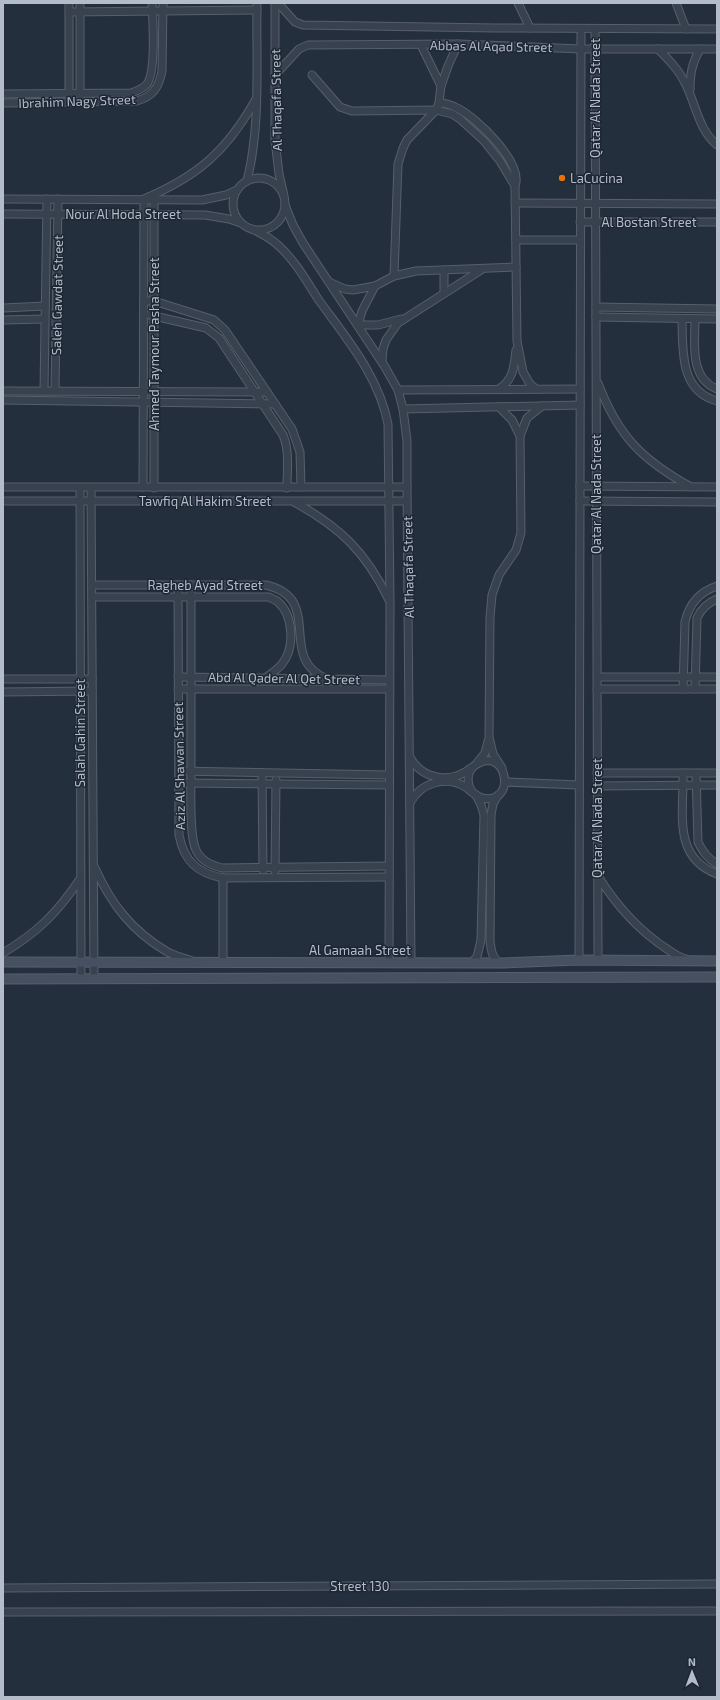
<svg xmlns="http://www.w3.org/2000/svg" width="720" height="1700" font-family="'Exo 2',sans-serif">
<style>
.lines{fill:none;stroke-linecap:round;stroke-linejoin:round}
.street-casing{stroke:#565f6c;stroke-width:9}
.secondary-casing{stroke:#565f6c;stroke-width:11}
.street{stroke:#38414e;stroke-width:7}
.secondary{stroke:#465061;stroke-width:9}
.food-dot{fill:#e8710a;stroke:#1d2633;stroke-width:1.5}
.labels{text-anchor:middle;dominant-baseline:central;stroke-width:3;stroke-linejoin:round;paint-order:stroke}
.street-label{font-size:13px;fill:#b4bcc9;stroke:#1d2633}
.poi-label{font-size:13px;fill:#b4bcc9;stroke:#1d2633;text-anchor:start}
</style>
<rect width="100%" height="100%" fill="#242f3e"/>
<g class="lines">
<defs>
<g id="street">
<path d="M69,3V97"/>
<path d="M275,3V140L279,174L284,196"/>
<path d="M278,3L295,22L303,25L495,28L717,29"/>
<path d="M518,3L530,28"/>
<path d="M676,3L686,29"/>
<path d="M69,12L257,10"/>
<path d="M595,29L598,960"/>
<path d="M421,45L441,86"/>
<path d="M658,49C668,59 679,70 685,83C696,104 698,129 717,145"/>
<path d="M276,74L299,49L308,45L458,44L581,49H717"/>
<path d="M312,75L340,107L352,111L436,110L452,114L460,119L484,141L500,161L515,186"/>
<path d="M690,90C690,74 692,63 700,49"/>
<path d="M3,94L131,93C137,91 143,89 147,84C156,72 153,20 152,3"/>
<path d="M80,97V3"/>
<path d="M3,103L136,101C153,97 159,87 162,71L163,3"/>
<path d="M439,103C445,103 451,105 457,108C476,117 524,163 515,186L517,341L523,372L530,384L536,389"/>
<circle cx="259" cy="204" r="26"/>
<path d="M247,181C261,125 256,61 257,3"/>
<path d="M3,199L202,200L226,195L237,190"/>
<path d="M515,203L717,204"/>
<path d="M285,205L293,225L303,243L385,367L398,390L403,409L407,441V487L411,963"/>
<path d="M3,214L205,215L229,219L241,223"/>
<path d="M580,222H717"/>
<path d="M252,229C263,234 272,239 280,247C296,262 307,282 318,299C346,338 379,376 388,424L390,602L389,963"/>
<path d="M516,240H580"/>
<path d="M394,276L398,164L403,148L407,140L436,110L439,103L441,86L448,66L458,44"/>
<path d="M329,282L345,289L353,290L375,286L394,276L416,271L516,267"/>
<path d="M375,286L362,311L358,325H378L401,319"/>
<path d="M444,293V270"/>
<path d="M144,301H154L208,318L214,320L225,330L292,429L300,452L301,487"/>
<path d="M596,307L717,309"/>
<path d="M3,308L45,306"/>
<path d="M150,315L206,328L219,338L283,435C290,452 287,470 287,488"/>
<path d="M596,317L717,319"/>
<path d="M682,319C683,349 679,391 717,401"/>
<path d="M695,319C695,343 689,378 717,389"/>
<path d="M3,320L45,319"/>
<path d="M382,361L383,349L386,340L398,323L481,270"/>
<path d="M598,383C618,436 642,460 691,487"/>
<path d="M499,389C514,379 514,366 516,350"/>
<path d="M398,390L580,389"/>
<path d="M3,391L267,392"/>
<path d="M44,391L47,199"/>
<path d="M55,391L58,199"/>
<path d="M3,400L275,404"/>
<path d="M499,407L512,420L520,436"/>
<path d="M403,409L580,405"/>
<path d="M580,486L717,487"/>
<path d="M3,487H407"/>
<path d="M143,487L144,199C198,176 227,151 256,99"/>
<path d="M80,488L81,979"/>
<path d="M91,488L94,979"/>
<path d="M154,488V199"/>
<path d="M3,501H407"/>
<path d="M580,501L717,502"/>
<path d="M294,502C340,527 366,552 389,600"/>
<path d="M92,585H266C326,599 275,659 328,679"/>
<path d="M178,585L179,835C184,861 197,873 223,878L389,877"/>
<path d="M191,585C191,647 191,709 191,771C191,788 189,836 196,850C201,861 211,865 222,868L389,866"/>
<path d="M92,597H269C271,598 275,600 277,601C294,615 295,648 282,664C277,670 271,674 265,678"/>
<path d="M178,677L389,680"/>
<path d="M597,677H717"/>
<path d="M3,679H92"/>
<path d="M178,689H389"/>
<path d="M597,689H717"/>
<path d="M683,689L685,622C689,604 699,592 717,586"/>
<path d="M695,689L697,618C701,609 707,603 717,599"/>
<path d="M3,692L92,691"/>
<path d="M410,757C422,780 452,784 471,768"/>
<path d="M477,763L485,753L488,741"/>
<path d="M502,768L493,754L489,737L490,617L492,595L499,575L516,550L521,533L520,436L527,418L542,406"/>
<path d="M179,771L389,775"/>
<path d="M262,773L263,870"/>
<path d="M597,773H717"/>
<path d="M683,773C684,812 672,857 717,874"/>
<path d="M696,773L698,842C703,852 707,858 717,864"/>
<path d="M505,782L579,785"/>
<path d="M179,783L389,785"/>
<path d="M597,786L717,785"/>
<path d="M498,795L493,804L491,815L490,941C491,949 492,960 501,963"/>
<path d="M410,803C421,782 447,775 467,788C472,792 476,796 482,798C517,806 508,746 477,764C466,770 466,784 473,793"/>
<path d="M95,868C111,904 132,931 166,951C174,956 184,958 192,961"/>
<path d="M275,871L276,780"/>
<path d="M598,876C616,905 638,930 667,949C673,953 679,958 686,959"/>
<path d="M223,878V962"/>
<path d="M3,953C38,932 57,913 80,879"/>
<path d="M579,960L581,29"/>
<path d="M471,963L477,957L481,940L484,815L481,805L476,795"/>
<path d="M3,1588L717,1584"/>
<path d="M3,1612L717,1611"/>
</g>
<g id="secondary">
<path d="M3,962L503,963L579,960L717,961"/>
<path d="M3,979L717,977"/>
</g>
</defs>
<!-- street casing -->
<use href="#street" class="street-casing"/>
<!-- secondary casing -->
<use href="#secondary" class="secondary-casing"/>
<!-- street -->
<use href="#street" class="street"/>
<!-- secondary -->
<use href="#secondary" class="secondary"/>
</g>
<!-- markers -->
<circle class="food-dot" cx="562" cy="178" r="4"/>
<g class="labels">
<!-- street labels -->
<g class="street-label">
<text transform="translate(491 46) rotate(1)">Abbas Al Aqad Street</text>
<text transform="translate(595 98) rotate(-90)">Qatar Al Nada Street</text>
<text transform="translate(276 100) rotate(-91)">Al Thaqafa Street</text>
<text transform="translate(77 101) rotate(-2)">Ibrahim Nagy Street</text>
<text x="123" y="214">Nour Al Hoda Street</text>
<text x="649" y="222">Al Bostan Street</text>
<text transform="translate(57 295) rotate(-89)">Saleh Gawdat Street</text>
<text transform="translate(154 344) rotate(-90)">Ahmed Taymour Pasha Street</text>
<text transform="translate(596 494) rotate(-90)">Qatar Al Nada Street</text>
<text x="205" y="501">Tawfiq Al Hakim Street</text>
<text transform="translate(408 567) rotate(-91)">Al Thaqafa Street</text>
<text x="205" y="585">Ragheb Ayad Street</text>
<text transform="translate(284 678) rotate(1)">Abd Al Qader Al Qet Street</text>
<text transform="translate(80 733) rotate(-90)">Salah Gahin Street</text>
<text transform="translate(179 766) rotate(-91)">Aziz Al Shawan Street</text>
<text transform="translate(597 818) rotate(-90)">Qatar Al Nada Street</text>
<text x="360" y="950">Al Gamaah Street</text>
<text x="360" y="1586">Street 130</text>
</g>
<!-- poi labels -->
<g class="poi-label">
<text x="570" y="178">LaCucina</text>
</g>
</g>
<!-- border -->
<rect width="720" height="1700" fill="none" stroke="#b4bcc9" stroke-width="8"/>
<!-- north arrow -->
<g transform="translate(692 1672) rotate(359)" stroke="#1d2633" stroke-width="3" paint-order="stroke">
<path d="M0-3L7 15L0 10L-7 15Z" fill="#b4bcc9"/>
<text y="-6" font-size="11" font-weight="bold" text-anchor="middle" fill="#b4bcc9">N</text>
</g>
</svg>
